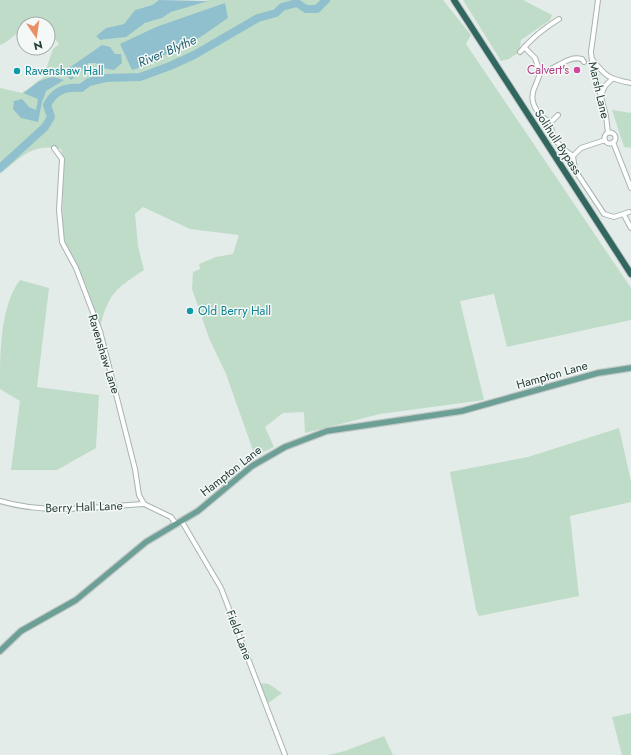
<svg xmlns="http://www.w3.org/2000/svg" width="631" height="755" font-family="Jost,sans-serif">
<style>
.green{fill:#bfdcc8}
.water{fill:#90c0cd}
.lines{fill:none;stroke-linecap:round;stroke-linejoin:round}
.river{stroke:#90c0cd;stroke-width:8}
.minor-casing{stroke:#a7b4b0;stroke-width:6}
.major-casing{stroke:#c2c9c7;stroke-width:8}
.highway-casing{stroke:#c2c9c7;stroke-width:8}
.minor{stroke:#fff;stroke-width:4}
.major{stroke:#6c9f95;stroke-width:5.5}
.highway{stroke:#32675f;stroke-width:6}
.hotel-dot{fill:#d1479c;stroke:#f4f9f7;stroke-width:1.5}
.culture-dot{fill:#0f9aa8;stroke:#f4f9f7;stroke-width:1.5}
.labels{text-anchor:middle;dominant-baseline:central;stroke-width:3;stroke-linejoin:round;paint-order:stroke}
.hotel-label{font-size:12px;fill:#b23c85;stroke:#f4f9f7;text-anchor:end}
.culture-label{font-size:12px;fill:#0d838f;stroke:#f4f9f7;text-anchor:start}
.street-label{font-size:12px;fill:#253d38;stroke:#f4f9f7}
.water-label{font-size:13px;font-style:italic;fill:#236275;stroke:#f4f9f7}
</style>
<rect width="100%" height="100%" fill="#e4ece9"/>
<!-- green -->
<g class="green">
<path d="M0,0H159L152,5L135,10L124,24L106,28L96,36L101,40L126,36L145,23L162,18L171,12L208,0H443L471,35L466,44L631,288V320L507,347L494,294L460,301L484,400L380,414L305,433L304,412L283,413L265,427L274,447L255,456L226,374L209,338L192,289L193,272L200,269L199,264L216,257L233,254L239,235L190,229L143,207L135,214L138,246L144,270C115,289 109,293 100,327L66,245L62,229L63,160L61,149C32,143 22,157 0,174V88L22,93C30,88 35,82 43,78L53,49L59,44L48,31V24H24V30C17,31 9,42 0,45Z"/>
<path d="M463,0H523L552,15L550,20L521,40L519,52L509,59L501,61Z"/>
<path d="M612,110L631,113V148L624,147Z"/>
<path d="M20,280L49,288L37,387L99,395L96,448L57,470H11L20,401L0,389C0,354 0,306 20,280Z"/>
<path d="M619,428L631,481V502L570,516L579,596L479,616L476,610L450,472L528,457Z"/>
<path d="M259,683L269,684L282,693L267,704Z"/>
<path d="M631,713V755H622L612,717Z"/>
<path d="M384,736L393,755H328L345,751Z"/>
</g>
<!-- water -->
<g class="water">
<path d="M159,0L208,1L171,12L162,18L145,23L126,37L100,40L96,36L106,28L124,24L135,10L152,5Z"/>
<path d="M225,3L228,18C203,35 177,56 145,59L148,65L132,70L120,44L156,27Z"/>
<path d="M102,45L110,47L115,54H121L122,63L114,70L102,68L96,63H89L71,80L67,76L69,68Z"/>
<path d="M54,77L64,80L46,91L42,102L38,122L21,118L13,109L14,101L22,99L29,107L36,110L38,99L23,93C37,85 35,80 54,77Z"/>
</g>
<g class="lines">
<!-- river -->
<path class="river" d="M0,168L45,127L51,117L47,105C55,90 65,87 81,88L89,82L106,78L140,77L170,66L194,55L258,18L276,13L282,7L297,3L306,9H317L326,0"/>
<defs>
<g id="minor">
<path d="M598,0L591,52L592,62L606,116L608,133"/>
<path d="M524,47L535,58L540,72C539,79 535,85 533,92C530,105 540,118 551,122C550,138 561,148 573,156"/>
<path d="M520,52C531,39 544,28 559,19"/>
<path d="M592,59C606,77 609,79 631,83"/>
<path d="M540,72C556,71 566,55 582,59L584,62"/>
<path d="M601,95L605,86L612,79"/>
<path d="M551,122L558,115"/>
<circle cx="610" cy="138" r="5.5"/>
<path d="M605,140L581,148L573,156L575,170L604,214L614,217L629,212"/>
<path d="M613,142L631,188"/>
<path d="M54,148L62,159L59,210L62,242L76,268L100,331L135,469L139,495L144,504L171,517L176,524"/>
<path d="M624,215L631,228"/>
<path d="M0,501C47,515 96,507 144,504"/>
<path d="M181,520L221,588L285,755"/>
</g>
<path id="major" d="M0,651L21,631L76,600L146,542L198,511L252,466L285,447L327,431L462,411L598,373L631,368"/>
<path id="highway" d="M454,0L631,274"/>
</defs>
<!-- minor casing -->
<use href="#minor" class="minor-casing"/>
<!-- major casing -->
<use href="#major" class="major-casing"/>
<!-- highway casing -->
<use href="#highway" class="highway-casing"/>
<!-- minor -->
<use href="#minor" class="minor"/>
<!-- major -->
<use href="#major" class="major"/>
<!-- highway -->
<use href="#highway" class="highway"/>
</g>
<!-- markers -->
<circle class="hotel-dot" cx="577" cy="70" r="4"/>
<g class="culture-dot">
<circle cx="17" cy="71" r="4"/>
<circle cx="190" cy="311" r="4"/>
</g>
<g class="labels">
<!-- hotel labels -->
<g class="hotel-label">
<text x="569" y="70">Calvert's</text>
</g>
<!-- culture labels -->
<g class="culture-label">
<text x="25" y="71">Ravenshaw Hall</text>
<text x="198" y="311">Old Berry Hall</text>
</g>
<!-- street labels -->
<g class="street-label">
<text transform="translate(599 90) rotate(77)">Marsh Lane</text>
<text transform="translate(558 142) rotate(57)">Solihull Bypass</text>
<text transform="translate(104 354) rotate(73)">Ravenshaw Lane</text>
<text transform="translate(552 375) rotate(-16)">Hampton Lane</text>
<text transform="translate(231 471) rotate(-38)">Hampton Lane</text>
<text transform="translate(84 507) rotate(-2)">Berry Hall Lane</text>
<text transform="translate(239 635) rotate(69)">Field Lane</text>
</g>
<!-- water labels -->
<g class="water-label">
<text transform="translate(167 51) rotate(-23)">River Blythe</text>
</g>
</g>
<!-- north arrow -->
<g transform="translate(36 36) rotate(167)"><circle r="19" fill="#f4f9f7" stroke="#a1aeab"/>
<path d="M0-3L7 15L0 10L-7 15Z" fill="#e88f66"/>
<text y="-6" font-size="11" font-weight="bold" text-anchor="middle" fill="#253d38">N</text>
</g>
</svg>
